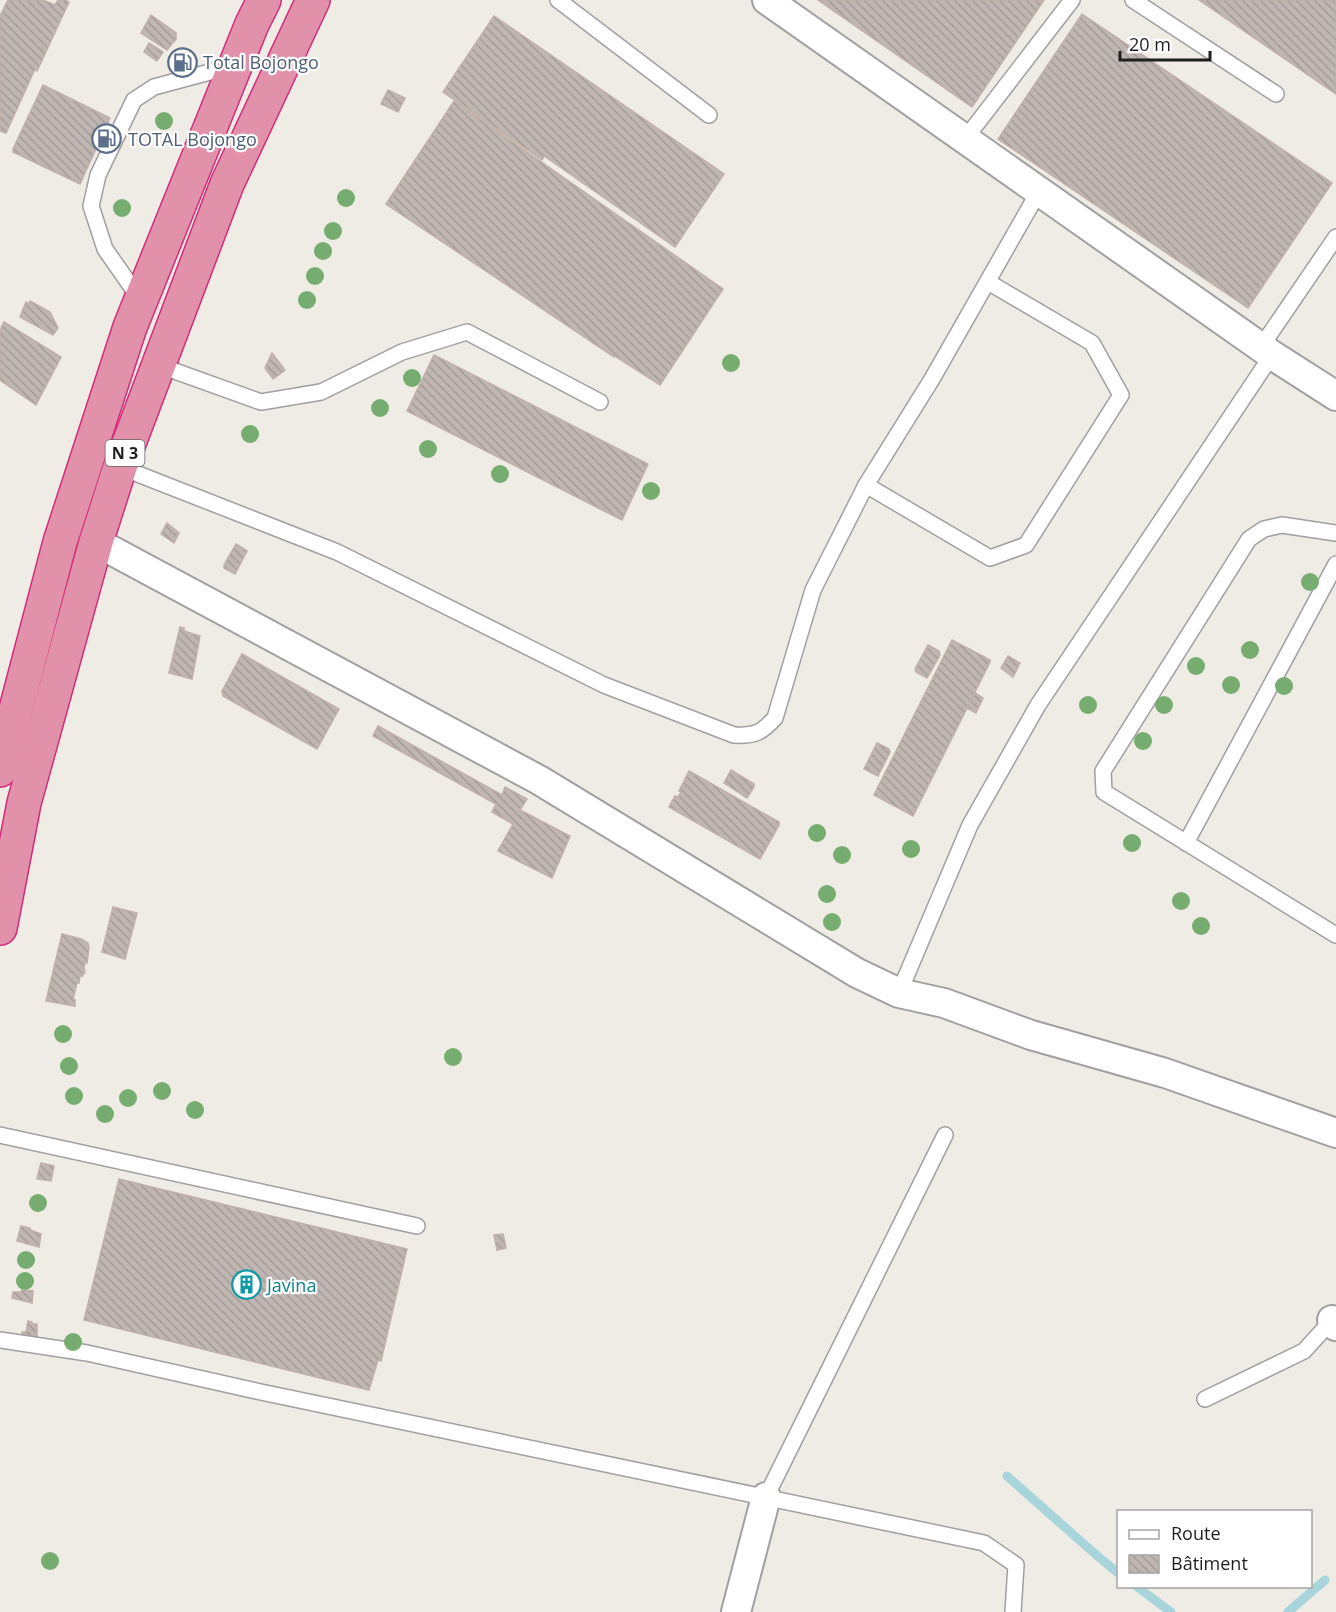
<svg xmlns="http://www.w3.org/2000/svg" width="1336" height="1612" font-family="'Open Sans',sans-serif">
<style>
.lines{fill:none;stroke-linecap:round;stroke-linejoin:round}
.stream{stroke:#a8d5db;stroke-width:9}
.building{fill:url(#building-back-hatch);stroke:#c0b0a8;stroke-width:1.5}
.lane-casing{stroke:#a0a0a0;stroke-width:18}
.street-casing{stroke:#a0a0a0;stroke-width:32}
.highway-casing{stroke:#d22d7a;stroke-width:36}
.lane{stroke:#fff;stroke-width:15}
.street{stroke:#fff;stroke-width:28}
.highway{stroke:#e291aa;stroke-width:33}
.tree{fill:#77ac70}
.labels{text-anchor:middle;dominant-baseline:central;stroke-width:4.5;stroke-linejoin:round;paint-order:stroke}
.shield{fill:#fff;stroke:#626262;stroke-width:1.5}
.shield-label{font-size:16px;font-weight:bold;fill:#1f1f1f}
.service-label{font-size:18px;fill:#4e5e75;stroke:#fff;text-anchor:start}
.culture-label{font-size:18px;fill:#0d838f;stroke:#fff;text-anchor:start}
</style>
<defs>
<pattern id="building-back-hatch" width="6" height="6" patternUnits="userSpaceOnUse" patternTransform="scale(1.5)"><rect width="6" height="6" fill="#bfb6b2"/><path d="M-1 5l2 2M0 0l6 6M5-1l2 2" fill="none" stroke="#a49c99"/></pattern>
</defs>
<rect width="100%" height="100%" fill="#efebe5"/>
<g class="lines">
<!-- stream -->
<g class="stream">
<path d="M1007,1476L1094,1553L1118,1573"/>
<path d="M1136,1586L1171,1612"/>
<path d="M1288,1612L1325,1580"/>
</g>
</g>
<!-- building -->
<g class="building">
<path d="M8,0H43L55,5L58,0H65L69,2L37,71L35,69L6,133L0,131V16Z"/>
<path d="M818,0H1044L972,107Z"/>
<path d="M1199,0H1336V94Z"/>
<path d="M1082,14L1332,183L1248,308L998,139Z"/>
<path d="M151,15L176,33V39L167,50L141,33Z"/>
<path d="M494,16L724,174L675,247L544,156L542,160L443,92Z"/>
<path d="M149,43L163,52L157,61L144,52Z"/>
<path d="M43,85L110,118L80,184L13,152V149Z"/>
<path d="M388,90L405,98L398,112L381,104Z"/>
<path d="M454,101L723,289L660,385L615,356L614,357L386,204Z"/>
<path d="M30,301L50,312L58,328L53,335L20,317L26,302L29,304Z"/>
<path d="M4,322L61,357L36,405L0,380V330Z"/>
<path d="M272,353L285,370L273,379L265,368Z"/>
<path d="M434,355L648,464L622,520L407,411Z"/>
<path d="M167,523L179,533L174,543L161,534Z"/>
<path d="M236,544L247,551L235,574L224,568V565Z"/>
<path d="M180,627L184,628V631L200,636L192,679L169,673Z"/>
<path d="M952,640L990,660V662L913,816L874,795Z"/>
<path d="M928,645L939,651L940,655L927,678L916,672L915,669Z"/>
<path d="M242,654L339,709L317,749L223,696L222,691Z"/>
<path d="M1008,656L1020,663L1013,677L1001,668Z"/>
<path d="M975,693L983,698L976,713L967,708Z"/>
<path d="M378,726L502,795L505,787L527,799L520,810L570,836L552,878L498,851L513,824L492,812L496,804L373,736Z"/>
<path d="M877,743L889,749L890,752L878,776L864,769Z"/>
<path d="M731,770L754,784V787L747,798L724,783Z"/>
<path d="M689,771L779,822V825L760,859L669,807L675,796L678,797L681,792L679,791Z"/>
<path d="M113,907L137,913L125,959L102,952Z"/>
<path d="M62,934L81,939L88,943L89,947L87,963H85L84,967L85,973H83V976H80L79,983H77L73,999L75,1000V1006L46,1001Z"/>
<path d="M41,1163L54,1166L51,1181L37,1179Z"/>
<path d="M119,1179L407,1249L381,1361L378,1360L369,1390L84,1320Z"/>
<path d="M21,1226L30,1228V1230L41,1234L39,1247L17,1241Z"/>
<path d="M503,1234L506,1248L497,1250L494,1235Z"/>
<path d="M22,1290L33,1291L32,1303L12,1298L13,1292H21Z"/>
<path d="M28,1321L32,1322V1324H37V1338L22,1341V1332H26Z"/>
</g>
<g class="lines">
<defs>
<g id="lane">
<path d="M558,0L709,115"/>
<path d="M1133,0L1276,94"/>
<path d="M965,139L1072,0"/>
<path d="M140,299L105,249L91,206L98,175L134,100L154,87L236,65"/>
<path d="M1261,347L1336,237"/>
<path d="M158,365L261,402L321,392L402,352L467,332L600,402"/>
<path d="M120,467L337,552L604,685L734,735C755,736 761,733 775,718L813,590L866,485L932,379L1039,191"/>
<path d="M866,485L990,558L1026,545L1121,395L1092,343L988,282"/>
<path d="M1336,533L1282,525L1264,529L1249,539L1103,771L1104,792L1336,935"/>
<path d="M1186,843L1336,564"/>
<path d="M899,993L970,825L1038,705L1272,355"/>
<path d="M0,1135L417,1226"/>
<path d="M0,1340L87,1353L256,1391L984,1543L1016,1565L1013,1612"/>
<path d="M1205,1399L1304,1351L1335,1317"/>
<path d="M766,1497L945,1135"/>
</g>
<g id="street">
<path d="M767,0L1272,355L1336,396"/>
<path d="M96,542L539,780L857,973L899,993L944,1003L1031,1035L1165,1073L1336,1133"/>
<path d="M1332,1320L1336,1326"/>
<path d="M736,1612L766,1497"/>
</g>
<g id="highway">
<path d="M0,770L60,542L130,327L252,24L264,0"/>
<path d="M0,928L24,803L96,542L120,467L227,184L313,0"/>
</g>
</defs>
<!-- lane casing -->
<use href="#lane" class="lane-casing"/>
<!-- street casing -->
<use href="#street" class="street-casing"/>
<!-- highway casing -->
<use href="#highway" class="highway-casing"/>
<!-- lane -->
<use href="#lane" class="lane"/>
<!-- street -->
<use href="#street" class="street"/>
<!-- highway -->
<use href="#highway" class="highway"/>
</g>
<!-- trees -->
<g class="tree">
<circle cx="164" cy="121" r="9"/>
<circle cx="346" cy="198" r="9"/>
<circle cx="122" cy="208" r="9"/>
<circle cx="333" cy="231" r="9"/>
<circle cx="323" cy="251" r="9"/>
<circle cx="315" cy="276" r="9"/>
<circle cx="307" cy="300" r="9"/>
<circle cx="731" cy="363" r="9"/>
<circle cx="412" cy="378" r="9"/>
<circle cx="380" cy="408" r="9"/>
<circle cx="250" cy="434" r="9"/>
<circle cx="428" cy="449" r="9"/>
<circle cx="500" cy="474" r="9"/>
<circle cx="651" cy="491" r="9"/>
<circle cx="1310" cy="582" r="9"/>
<circle cx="1250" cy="650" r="9"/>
<circle cx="1196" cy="666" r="9"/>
<circle cx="1231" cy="685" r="9"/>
<circle cx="1284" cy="686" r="9"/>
<circle cx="1088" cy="705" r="9"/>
<circle cx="1164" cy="705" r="9"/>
<circle cx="1143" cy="741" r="9"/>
<circle cx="817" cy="833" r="9"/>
<circle cx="1132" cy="843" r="9"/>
<circle cx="911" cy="849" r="9"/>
<circle cx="842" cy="855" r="9"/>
<circle cx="827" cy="894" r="9"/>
<circle cx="1181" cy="901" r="9"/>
<circle cx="832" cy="922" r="9"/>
<circle cx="1201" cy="926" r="9"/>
<circle cx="63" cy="1034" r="9"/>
<circle cx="453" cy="1057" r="9"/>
<circle cx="69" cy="1066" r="9"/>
<circle cx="162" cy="1091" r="9"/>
<circle cx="74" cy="1096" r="9"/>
<circle cx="128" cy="1098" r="9"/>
<circle cx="195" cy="1110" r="9"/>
<circle cx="105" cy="1114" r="9"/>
<circle cx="38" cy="1203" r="9"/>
<circle cx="26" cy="1260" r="9"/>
<circle cx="25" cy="1281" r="9"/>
<circle cx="73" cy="1342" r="9"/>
<circle cx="50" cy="1561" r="9"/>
</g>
<!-- icons -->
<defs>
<symbol id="fuel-ring" viewBox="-11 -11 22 22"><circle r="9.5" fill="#fff" stroke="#5c6f8a" stroke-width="1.5"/><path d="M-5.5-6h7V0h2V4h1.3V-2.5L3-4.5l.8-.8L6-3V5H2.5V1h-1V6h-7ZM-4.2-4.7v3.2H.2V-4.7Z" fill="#5c6f8a"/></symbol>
<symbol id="building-ring" viewBox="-11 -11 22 22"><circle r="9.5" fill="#fff" stroke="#0f9aa8" stroke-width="1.5"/><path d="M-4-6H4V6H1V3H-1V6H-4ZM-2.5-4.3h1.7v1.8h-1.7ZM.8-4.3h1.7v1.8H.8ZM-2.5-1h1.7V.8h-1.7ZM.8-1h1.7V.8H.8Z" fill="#0f9aa8"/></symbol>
</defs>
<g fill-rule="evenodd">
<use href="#fuel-ring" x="166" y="46" width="33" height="33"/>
<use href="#fuel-ring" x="90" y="122" width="33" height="33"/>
<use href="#building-ring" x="230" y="1268" width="33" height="33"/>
</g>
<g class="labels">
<!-- shield labels -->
<rect class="shield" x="105.5" y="440" width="39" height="26" rx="4.5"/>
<g class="shield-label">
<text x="125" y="453">N 3</text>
</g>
<!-- service labels -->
<g class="service-label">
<text x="203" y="62">Total Bojongo</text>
<text x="128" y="139">TOTAL Bojongo</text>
</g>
<!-- culture labels -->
<g class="culture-label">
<text x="267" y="1285">Javina</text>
</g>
</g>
<!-- legend -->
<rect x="1117" y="1510" width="195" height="78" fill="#ffffff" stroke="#a5a5a5" stroke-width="1.5"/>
<rect x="1129" y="1530" width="30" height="9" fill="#ffffff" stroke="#a5a5a5" stroke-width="1.5"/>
<text x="1171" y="1540" font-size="18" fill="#1f1f1f">Route</text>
<rect x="1129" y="1555" width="30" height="18" fill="url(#building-back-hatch)" stroke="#a5a5a5" stroke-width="1.5"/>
<text x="1171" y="1570" font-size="18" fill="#1f1f1f">Bâtiment</text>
<!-- scale -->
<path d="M1120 51v9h90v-9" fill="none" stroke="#1f1f1f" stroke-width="3"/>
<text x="1129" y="51" font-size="18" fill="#1f1f1f" stroke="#ffffff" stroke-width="4.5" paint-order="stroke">20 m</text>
</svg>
